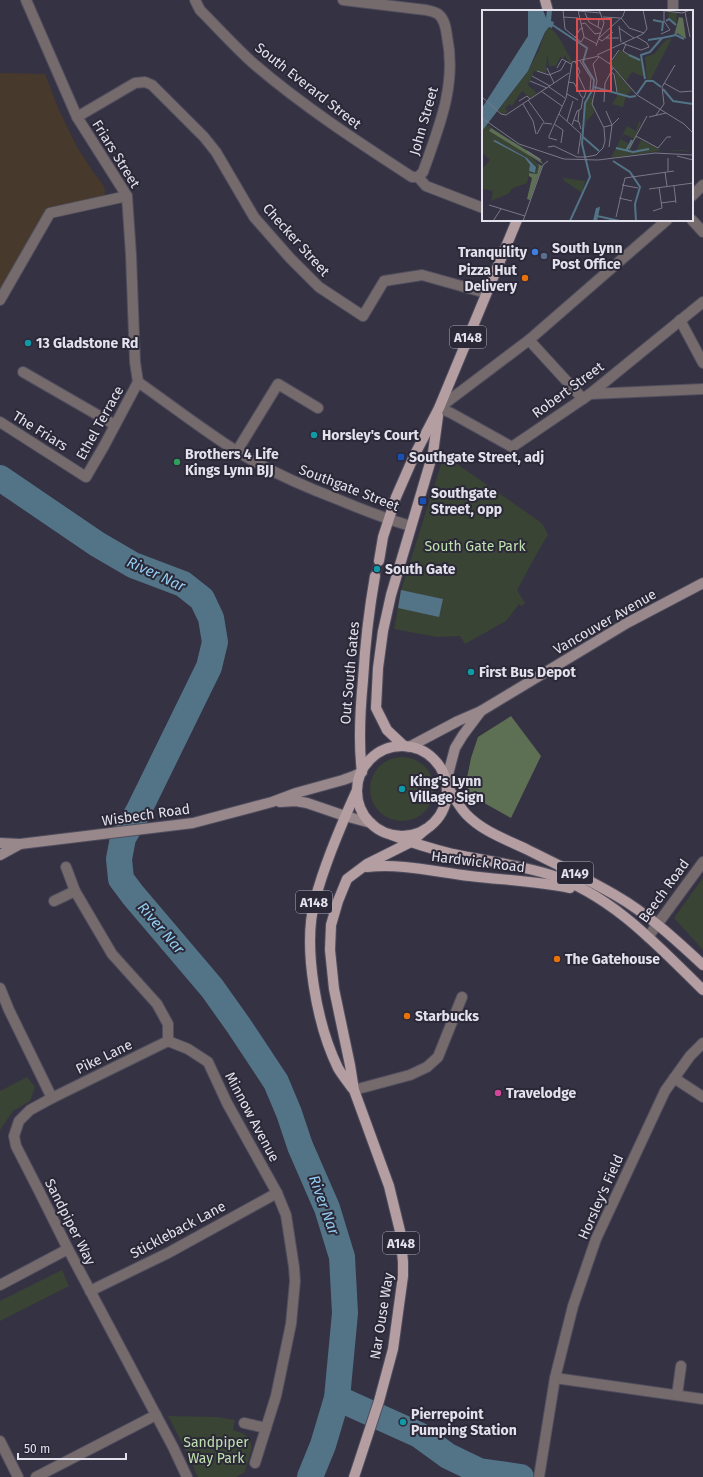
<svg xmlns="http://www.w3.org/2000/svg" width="703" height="1477" font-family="'Fira Sans',sans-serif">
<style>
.education{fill:#47392b}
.green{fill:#3a4434}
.forest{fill:#5e7054}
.water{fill:#537387}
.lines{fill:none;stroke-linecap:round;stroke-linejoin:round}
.river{stroke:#537387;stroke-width:26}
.primary-tunnel{stroke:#4e4c5c;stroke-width:10;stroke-dasharray:10 5;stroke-linecap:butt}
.street-casing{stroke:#504e5e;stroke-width:12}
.secondary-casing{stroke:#504e5e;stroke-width:12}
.primary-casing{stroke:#504e5e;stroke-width:12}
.street{stroke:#756a6c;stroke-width:10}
.secondary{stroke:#98888b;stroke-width:10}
.primary{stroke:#b49ea2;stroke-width:10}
.shop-dot{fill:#3f7fe0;stroke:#2b2838;stroke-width:1.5}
.service-dot{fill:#5c6f8a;stroke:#2b2838;stroke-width:1.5}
.food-dot{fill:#e8710a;stroke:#2b2838;stroke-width:1.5}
.culture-dot{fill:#0f9aa8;stroke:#2b2838;stroke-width:1.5}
.transit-dot{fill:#1a4fb4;stroke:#2b2838;stroke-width:1.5}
.leisure-dot{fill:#2e9e5b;stroke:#2b2838;stroke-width:1.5}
.hotel-dot{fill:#d1479c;stroke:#2b2838;stroke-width:1.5}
.labels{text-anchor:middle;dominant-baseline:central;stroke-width:4;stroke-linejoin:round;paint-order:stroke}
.shield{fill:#2b2838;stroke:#acaab6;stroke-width:1}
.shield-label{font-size:13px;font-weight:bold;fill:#e3e1ec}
.street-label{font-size:14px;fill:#e3e1ec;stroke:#2b2838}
.poi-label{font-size:14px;font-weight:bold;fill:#e3e1ec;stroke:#2b2838;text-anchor:start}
.park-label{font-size:14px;fill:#bfe1ad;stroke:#2b2838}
.water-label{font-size:15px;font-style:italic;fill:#91ccef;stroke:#2b2838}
.inset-river{fill:none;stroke:#537387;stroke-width:2}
.inset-road{fill:none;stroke:#7a7887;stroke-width:1}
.view{fill:#d94d4f;fill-opacity:0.15;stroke:#d94d4f;stroke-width:2}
.inset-edge{fill:none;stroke:#e3e1ec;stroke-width:2}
</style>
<rect width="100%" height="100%" fill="#343243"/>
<!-- education -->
<path class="education" d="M0,73L45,74L59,110L77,147L94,173L104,186L105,192L104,197L57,213L0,301Z"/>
<!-- green -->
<g class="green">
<path d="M444,455L539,521L543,525L548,535L540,548L517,590L525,603L522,606L519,604L506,621L465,644L460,636L437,637L394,629L402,587Z"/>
<circle cx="402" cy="789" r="32"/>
<path d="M703,878V950L674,918Z"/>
<path d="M27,1077L35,1087L30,1101L13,1111L0,1130V1091Z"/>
<path d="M62,1270L69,1286L0,1321V1301Z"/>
<path d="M168,1416L217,1417L235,1420L233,1430C238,1432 244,1433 248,1437C256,1445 247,1463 245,1472L236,1477H198L184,1447Z"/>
</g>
<!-- forest -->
<path class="forest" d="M511,716L541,756L511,818L470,795L465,788L471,758L478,737Z"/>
<!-- water -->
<path class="water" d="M401,590L443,599L439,617L398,608Z"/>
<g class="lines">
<!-- river -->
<g class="river">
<path d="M0,478L97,544L133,565L183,584L202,599L211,618L215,642L209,667L139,810L123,838L119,859L121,879L133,895L212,988L239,1026L276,1082L289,1113L300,1146L327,1208L342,1257L345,1313L337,1398L323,1445L310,1477"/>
<path d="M337,1398L419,1435L448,1456L479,1471L521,1477"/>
</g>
<!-- primary-tunnel -->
<path class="primary-tunnel" d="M375,576L379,561"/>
<defs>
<g id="street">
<path d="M26,0L77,117L127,196L131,255L135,362L138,382"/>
<path d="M195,0L200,10C218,28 235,47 254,64C303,106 358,142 412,177H418"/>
<path d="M343,0L426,10C430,11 435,12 438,14C445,19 446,29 447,36C457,85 439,127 423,172L418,177"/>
<path d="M673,0V11"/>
<path d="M77,117L135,83L145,82L152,85L204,137L216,152L254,217L290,258L319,287L363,316L384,281L422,275L486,293"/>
<path d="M418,177L426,186L483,208"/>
<path d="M692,196L703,185"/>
<path d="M692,220L703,232"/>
<path d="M0,300L50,213L127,196"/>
<path d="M680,320L703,363"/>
<path d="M529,340L583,399"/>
<path d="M23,372L115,425"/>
<path d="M138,382C171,405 204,431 238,452C269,471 303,486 337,499C361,509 385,519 411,526"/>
<path d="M590,394L703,389"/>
<path d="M439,408L451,413L512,447L590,394L703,302"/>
<path d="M439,408L529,340L667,220"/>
<path d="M0,422L86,477L104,446L138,382"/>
<path d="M237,451L278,384L318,408"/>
<path d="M66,867L75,891L112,954L157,1004L168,1024V1041L188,1049L208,1062L227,1103L277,1193L286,1215L294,1267L295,1281L291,1324L276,1396L255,1463"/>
<path d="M54,901L75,891"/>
<path d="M648,937L703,862"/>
<path d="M0,988L9,1010L52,1098L30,1110L19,1121L14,1136L16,1146L39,1191L68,1249L173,1447L187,1477"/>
<path d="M674,1078L703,1097"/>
<path d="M354,1090L410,1075L427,1067L438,1057L462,997"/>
<path d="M52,1098L168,1041"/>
<path d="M0,1285L68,1249"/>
<path d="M90,1291L168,1253L277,1193"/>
<path d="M555,1378L703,1399"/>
<path d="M677,1395L681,1366"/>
<path d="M244,1423L266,1428"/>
<path d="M0,1441L18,1477"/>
<path d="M36,1477L156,1415"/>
<path d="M539,1477L555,1378L573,1306L596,1239L665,1091L690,1056L703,1043"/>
</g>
<g id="secondary">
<path d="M409,747L458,721L481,711L627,623L703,583"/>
<path d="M446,782L455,748L463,735L481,711"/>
<path d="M280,802L296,801L307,803L345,816L371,823"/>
<path d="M0,843L20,844L193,823L272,802L296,793L343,780L354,776L362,772"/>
<path d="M0,855L20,844"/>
</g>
<g id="primary">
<path d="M545,0L548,11"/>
<path d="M379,561L383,537L396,497L414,456L439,408L517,220"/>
<path d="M404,746L387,730L376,708L378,668L383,631L391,595L433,453L438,416"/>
<circle cx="402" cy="791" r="45"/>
<path d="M362,772C358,741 360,711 363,680C365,645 369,610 375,576"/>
<path d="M447,786C453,795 458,805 466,814C482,831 505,839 526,849C556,864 586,878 615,895C648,914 675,939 703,965"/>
<path d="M392,835C412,843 432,849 453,854C486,861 520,865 551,875C613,896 658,946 703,990"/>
<path d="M367,867C401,863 436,872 470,876C503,880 537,881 570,888"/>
<path d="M352,1088C348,1082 342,1075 338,1068C317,1025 302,947 315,900C325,862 341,825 357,790"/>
<path d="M354,1477L379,1401L393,1349L403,1276V1262L400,1231L389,1186L354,1090L350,1065L334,989L330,950L331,925L338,901L347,879L367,864L411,842L426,829"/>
</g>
</defs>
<!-- street casing -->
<use href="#street" class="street-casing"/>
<!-- secondary casing -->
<use href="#secondary" class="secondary-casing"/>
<!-- primary casing -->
<use href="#primary" class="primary-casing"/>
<!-- street -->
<use href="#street" class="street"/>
<!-- secondary -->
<use href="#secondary" class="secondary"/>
<!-- primary -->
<use href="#primary" class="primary"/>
</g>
<!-- markers -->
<circle class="shop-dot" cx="535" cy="252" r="4"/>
<circle class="service-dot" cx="544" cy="256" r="4"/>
<g class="food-dot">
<circle cx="525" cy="278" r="4"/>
<circle cx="557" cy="959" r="4"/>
<circle cx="407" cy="1016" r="4"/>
</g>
<g class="culture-dot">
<circle cx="28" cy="343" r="4"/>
<circle cx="314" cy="435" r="4"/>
<circle cx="377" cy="569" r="4"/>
<circle cx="471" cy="672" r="4"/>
<circle cx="402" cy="789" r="4"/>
<circle cx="403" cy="1422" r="4"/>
</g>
<g class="transit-dot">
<rect x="397" y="453" width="8" height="8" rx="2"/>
<rect x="419" y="497" width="8" height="8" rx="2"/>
</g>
<circle class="leisure-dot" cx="177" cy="462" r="4"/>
<circle class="hotel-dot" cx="498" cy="1093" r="4"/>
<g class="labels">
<!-- shield labels -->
<g class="shield">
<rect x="450" y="326" width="36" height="22" rx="3"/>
<rect x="557" y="862" width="36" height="22" rx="3"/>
<rect x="296" y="891" width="36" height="22" rx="3"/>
<rect x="383" y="1232" width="36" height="22" rx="3"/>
</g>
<g class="shield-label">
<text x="468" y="337">A148</text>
<text x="575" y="873">A149</text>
<text x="314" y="902">A148</text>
<text x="401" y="1243">A148</text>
</g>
<!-- street labels -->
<g class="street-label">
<text transform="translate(308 86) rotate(38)">South Everard Street</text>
<text transform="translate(424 121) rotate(-74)">John Street</text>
<text transform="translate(116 154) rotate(58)">Friars Street</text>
<text transform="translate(296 240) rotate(48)">Checker Street</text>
<text transform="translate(568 390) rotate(-36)">Robert Street</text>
<text transform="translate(100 423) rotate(-61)">Ethel Terrace</text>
<text transform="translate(40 431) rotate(32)">The Friars</text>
<text transform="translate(349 488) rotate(21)">Southgate Street</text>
<text transform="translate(605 622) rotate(-30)">Vancouver Avenue</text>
<text transform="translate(350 673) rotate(-85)">Out South Gates</text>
<text transform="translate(146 815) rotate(-8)">Wisbech Road</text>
<text transform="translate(478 862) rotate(7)">Hardwick Road</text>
<text transform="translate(664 891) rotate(-54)">Beech Road</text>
<text transform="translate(104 1057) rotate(-26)">Pike Lane</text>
<text transform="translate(252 1117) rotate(62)">Minnow Avenue</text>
<text transform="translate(601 1197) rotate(-66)">Horsley's Field</text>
<text transform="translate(70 1222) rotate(63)">Sandpiper Way</text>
<text transform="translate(178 1230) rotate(-28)">Stickleback Lane</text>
<text transform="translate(382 1316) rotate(-81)">Nar Ouse Way</text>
</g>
<!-- poi labels -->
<g class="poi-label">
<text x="552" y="248">South Lynn<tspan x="552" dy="16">Post Office</tspan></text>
<text x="527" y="252" text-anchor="end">Tranquility</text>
<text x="517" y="270" text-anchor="end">Pizza Hut<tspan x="517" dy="16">Delivery</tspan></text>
<text x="36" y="343">13 Gladstone Rd</text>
<text x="322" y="435">Horsley's Court</text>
<text x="185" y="454">Brothers 4 Life<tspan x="185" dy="16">Kings Lynn BJJ</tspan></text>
<text x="409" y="457">Southgate Street, adj</text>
<text x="431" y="493">Southgate<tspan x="431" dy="16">Street, opp</tspan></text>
<text x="385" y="569">South Gate</text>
<text x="479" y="672">First Bus Depot</text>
<text x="410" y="781">King's Lynn<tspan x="410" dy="16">Village Sign</tspan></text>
<text x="565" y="959">The Gatehouse</text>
<text x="415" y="1016">Starbucks</text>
<text x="506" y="1093">Travelodge</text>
<text x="411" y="1414">Pierrepoint<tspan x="411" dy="16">Pumping Station</tspan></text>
</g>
<!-- park labels -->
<g class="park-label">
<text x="475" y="546">South Gate Park</text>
<text x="216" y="1442">Sandpiper<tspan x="216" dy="16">Way Park</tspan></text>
</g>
<!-- water labels -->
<g class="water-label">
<text transform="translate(156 574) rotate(25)">River Nar</text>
<text transform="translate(161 928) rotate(49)">River Nar</text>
<text transform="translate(324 1205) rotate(70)">River Nar</text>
</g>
</g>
<!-- overview -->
<g transform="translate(482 10)">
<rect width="211" height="211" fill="#343243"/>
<path d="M186,2L195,3L194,15L187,9ZM68,17L76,26L90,51L87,53L83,45L81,49L78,47L74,56H67L65,44L64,63L52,61L46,75L55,83L48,88L40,81L30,96L27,94L23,98L26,102L21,104L16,101L46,61L57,40L64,20ZM190,28L168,71L165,70L163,47L172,44L184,30ZM138,40L157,50L159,49L163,67L150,62L144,71L128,54ZM133,61L150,80L144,86L141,97L130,94L135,86ZM110,85L112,103L104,112L103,121V94ZM157,111L159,113L152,129L142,124L139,129L147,134L154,126L156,129L154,128L148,140L150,141H157H154L159,130L180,141L181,140H200L211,142L184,140L129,148L145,116L154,121ZM5,114L9,118L7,121L42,140L58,156L55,164L48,162L45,173L31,178L26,184L9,191L11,181L0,179V159L8,150L0,143V121ZM23,137L45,148L55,157L53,163L47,161L49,158L44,149ZM82,168L103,171L100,183L81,170Z" fill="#3a4434" fill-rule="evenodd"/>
<path d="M197,7L201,8L204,29L195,23L194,25L192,26ZM9,118L57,148L61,154L7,121ZM56,154L60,156L48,190L45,189L50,168L47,166V163L55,164L57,156Z" fill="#5e7054"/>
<path d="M46,0H61L64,8L65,0H70L69,11L72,12L70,18L67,17L63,22L46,61L0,121V98L46,26ZM13,130L45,148L54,157L53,163L47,161L48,155L43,148L44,166L43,148L11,131Z" fill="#537387"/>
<path class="inset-river" d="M171,10L181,12L180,21M184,11L187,9L194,15M69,14L105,38L101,52L112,70L111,79L103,93L100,134L108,167L88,211M166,30L179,28M147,45L158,50M163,69L159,45L168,42L180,28L194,25L202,29M112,77L148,87L154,86M181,79L191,91L211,94M155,84L164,71H171L179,77M101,127L117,141M134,138L151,142L167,139M144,141L150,130M131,151L148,162L158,177L153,194L154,211M115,206L138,211M112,211L115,198M114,211L117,197"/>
<path class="inset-road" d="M81,0L83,19L99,32L102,27M96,0L102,27M176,0L200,3L208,0M96,1L119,3M203,2L208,27M103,3L107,12L119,19M81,7L96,8M121,7L138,8M104,8L117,9L116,17M139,8L147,18L162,23M99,14L103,13L113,24L118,23M137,16L139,32M137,18L152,28M179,24L188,20L182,11V1M102,27L115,34M93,28L98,19L101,18M117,28L141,6L143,0M124,28H137M117,29L120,31L131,22M140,33L159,40L167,37L165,33L155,27M144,34L141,41L147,45M114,36L122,13L117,0M115,45L161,24L165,19L161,0M113,47L116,46L128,54L155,85L202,114L211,123M98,51L109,68L108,80M127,54L137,40M65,58L72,73M75,58L80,49L89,54M55,61L67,65M128,61L132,64L135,82M67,65L79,60L84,51M50,66L68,76M48,71L65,78M86,72L92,73L99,86L102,88L104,82L96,65L98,62L93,51M182,73L198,82L211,81M67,77L83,88M59,81L80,96M85,84L96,90M0,87L19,104L24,105L87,63M46,90L62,112M37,91L45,86L48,89M122,92L123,73L131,58M41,94L51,111L54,124M77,104L99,124L96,144M174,105L182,94L180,77L193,55M165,106L154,126L176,138L185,127H189M167,107L184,103M0,108L37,134L82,149L116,150L173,143L211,145M92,110L97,112L99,119M85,111L91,91M96,112L97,100M72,114L81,120L79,133M90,115L95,101L99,99L101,88M122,117L130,115L124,101M55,124L61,113L70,114M75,130L67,128V126L84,88L90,52L113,47M66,137L72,136L95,147H104L114,145L121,138L123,131L122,118L110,94L115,71L111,54L117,47M127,137L130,115L137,108M147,139L154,126M45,141L59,150M195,146L211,150M186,161V148M183,162L185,176M140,175L156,178M192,176L194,193M167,179L211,173M137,188L150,191M179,193L194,191M7,195L43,206M171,201L180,198L177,177M134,207L143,168L192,161M11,211L19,199M41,211L61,155L66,151"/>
<path class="view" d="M95,9H129V81H95Z"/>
<rect width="211" height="211" class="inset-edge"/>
</g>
<!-- scale -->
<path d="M18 1453v6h108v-6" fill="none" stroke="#e3e1ec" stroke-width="2"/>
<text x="24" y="1453" font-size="12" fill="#e3e1ec" stroke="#2b2838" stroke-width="3" paint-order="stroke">50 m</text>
</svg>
